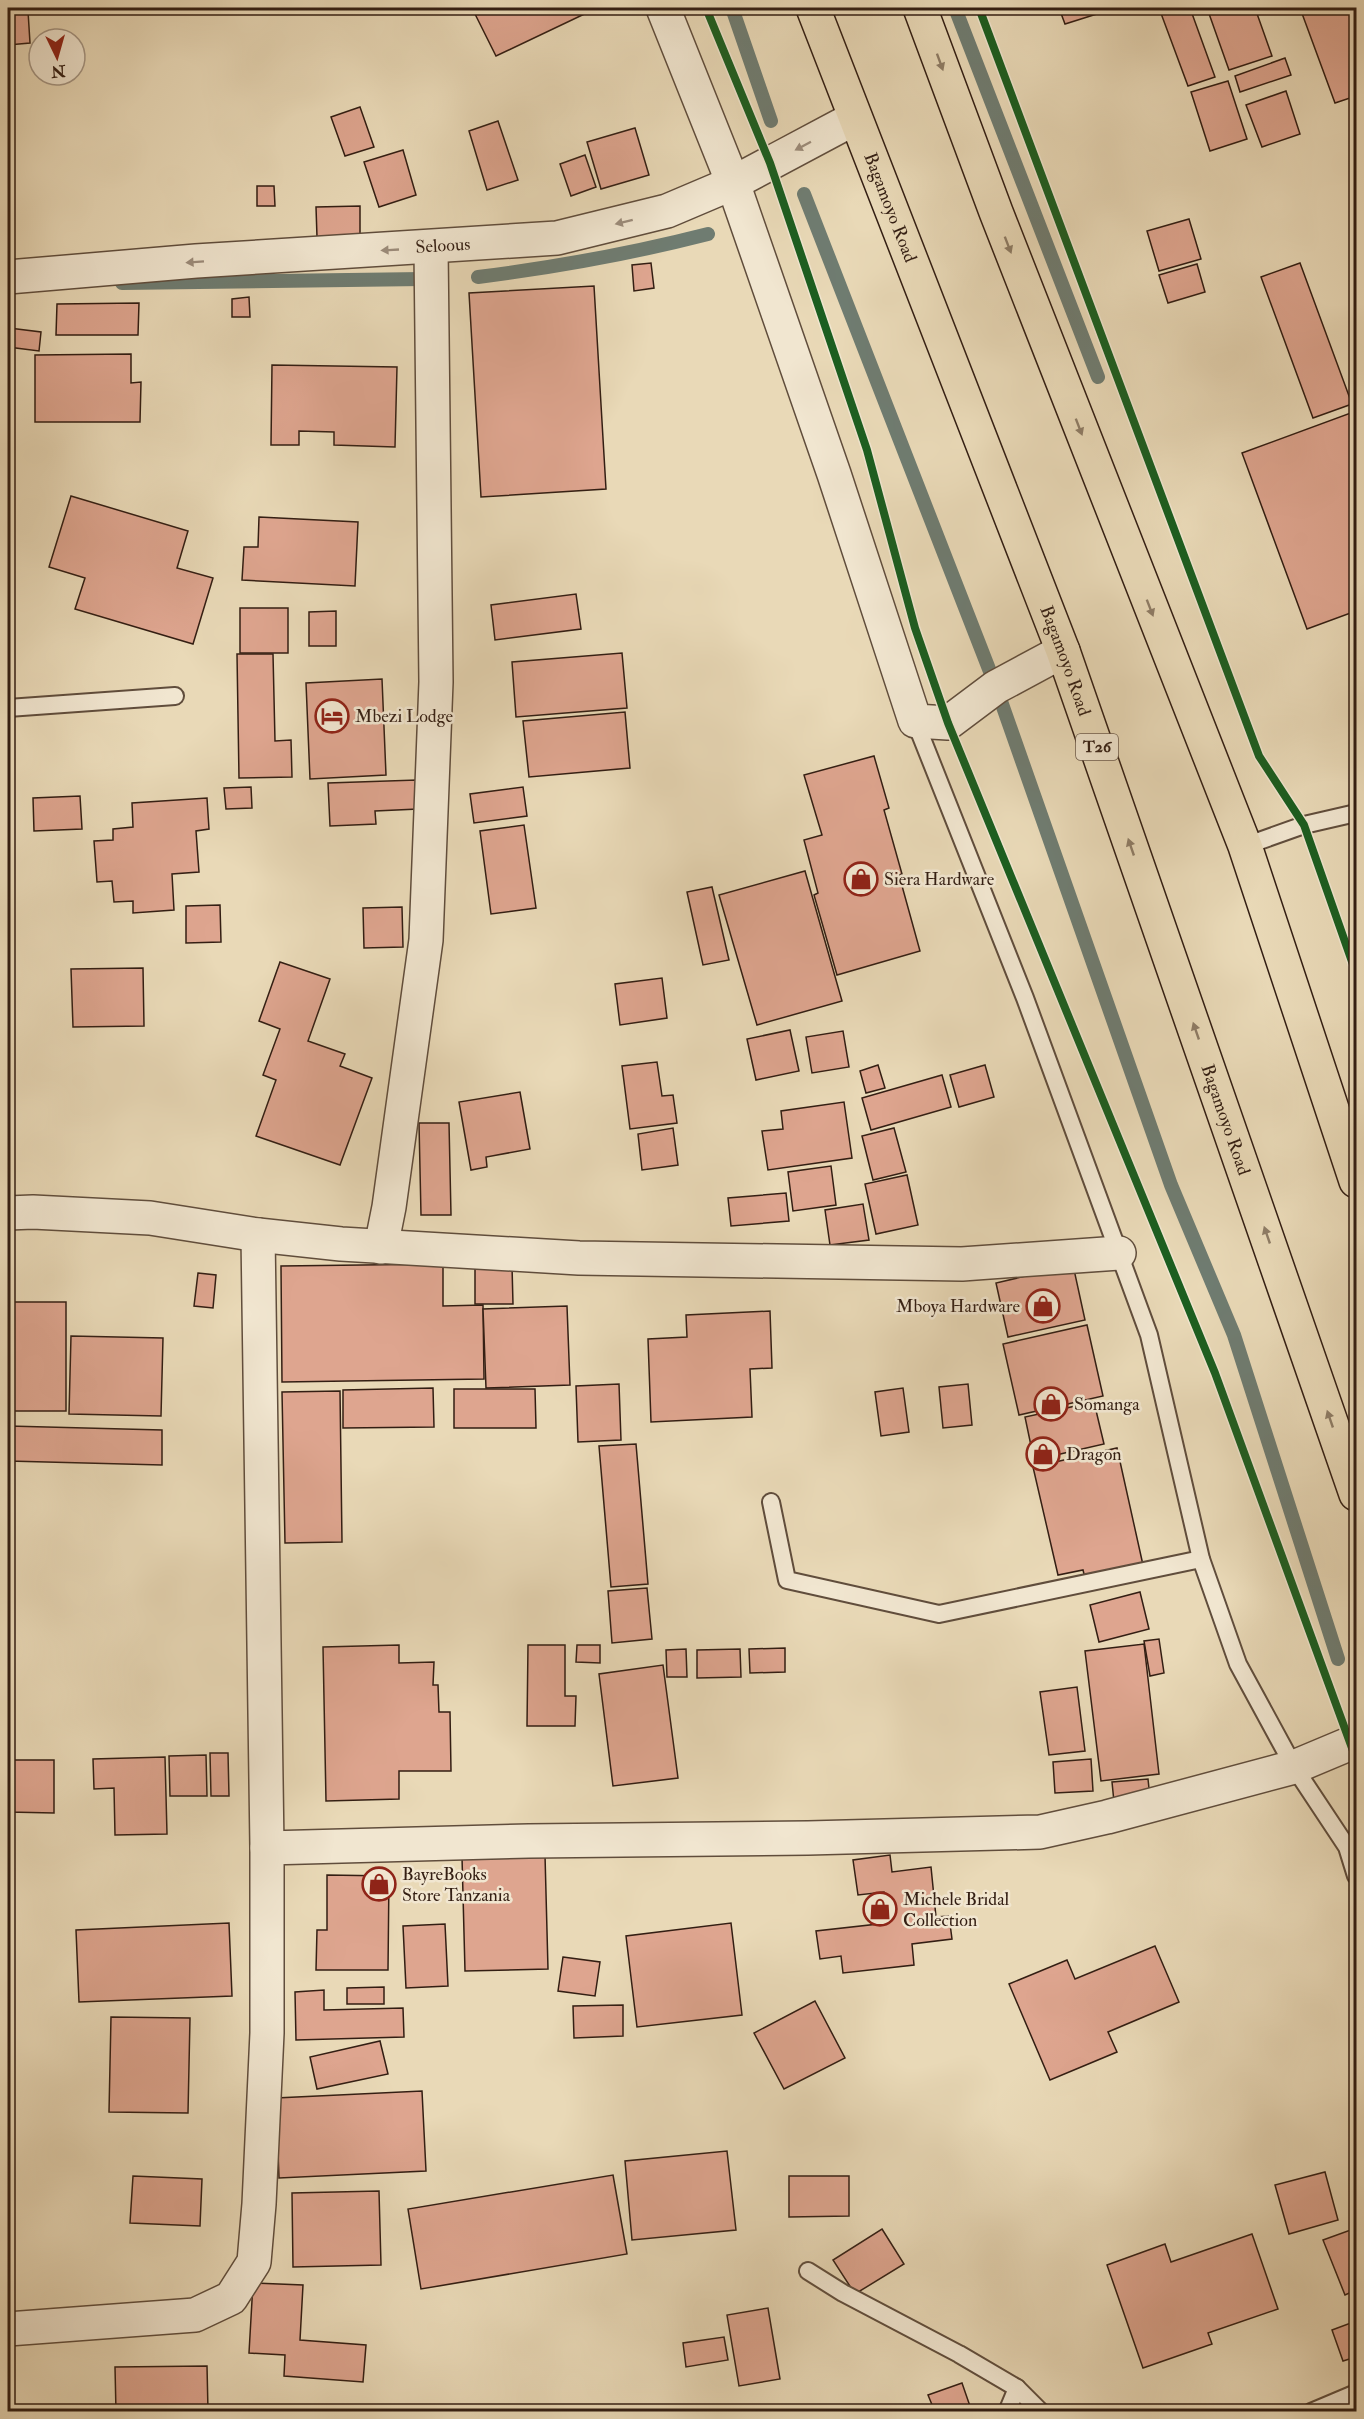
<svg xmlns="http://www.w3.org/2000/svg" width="1364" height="2419" font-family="'IM FELL Double Pica',serif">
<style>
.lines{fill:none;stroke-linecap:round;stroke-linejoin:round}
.stream{stroke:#6f7c71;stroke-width:14}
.building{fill:#dea58f;stroke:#331e13;stroke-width:1.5}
.service-casing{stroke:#604d3c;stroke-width:20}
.minor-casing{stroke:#604d3c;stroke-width:36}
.trunk-casing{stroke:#331e13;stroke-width:36}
.service{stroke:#f1e6d0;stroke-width:16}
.minor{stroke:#f1e6d0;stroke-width:33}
.trunk{stroke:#e9d9b7;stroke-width:33}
.cycleway-casing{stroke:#f1e6d0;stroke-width:11}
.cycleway{stroke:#1b5e20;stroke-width:8}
.oneway{fill:#8e7c65}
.oneway2{fill:#9c8c7b}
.labels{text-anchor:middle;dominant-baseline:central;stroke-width:5;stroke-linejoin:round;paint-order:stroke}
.shield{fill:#f1e6d0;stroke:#6c5a4c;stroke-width:1.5}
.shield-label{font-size:16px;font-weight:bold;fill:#331e13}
.street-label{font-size:18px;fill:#331e13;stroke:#f1e6d0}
.poi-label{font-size:18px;fill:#331e13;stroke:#f1e6d0;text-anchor:start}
</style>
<rect width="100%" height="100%" fill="#e9d9b7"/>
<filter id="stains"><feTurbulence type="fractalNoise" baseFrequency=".00333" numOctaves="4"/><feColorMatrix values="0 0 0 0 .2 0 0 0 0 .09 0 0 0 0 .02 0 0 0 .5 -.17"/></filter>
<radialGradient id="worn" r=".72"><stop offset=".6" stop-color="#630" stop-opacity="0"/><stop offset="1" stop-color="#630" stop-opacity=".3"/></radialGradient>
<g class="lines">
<!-- stream -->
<g class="stream">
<path d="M732,8L771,121"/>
<path d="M955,8L1098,377"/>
<path d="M804,194L996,687L1171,1185L1234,1335L1338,1659"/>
<path d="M478,277C557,267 630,254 708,234"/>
<path d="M122,283L423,279"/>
</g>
</g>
<!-- building -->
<g class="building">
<path d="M8,8H56L57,10L28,11L30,43L8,45Z"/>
<path d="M479,8H597L496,56L473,10Z"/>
<path d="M1059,8H1098L1100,13L1065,24Z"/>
<path d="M1159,8H1190L1215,77L1188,86Z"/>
<path d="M1207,8H1255L1272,56L1229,70Z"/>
<path d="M1300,8H1356V96L1335,103Z"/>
<path d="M1285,58L1291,75L1240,92L1235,76Z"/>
<path d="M1228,81L1247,139L1210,151L1191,92Z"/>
<path d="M1286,91L1300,134L1262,147L1246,105Z"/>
<path d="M360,107L374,147L345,156L331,117Z"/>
<path d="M498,121L518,180L487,190L469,131Z"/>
<path d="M635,128L649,175L601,189L587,142Z"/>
<path d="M403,150L416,195L379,207L364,162Z"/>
<path d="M585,155L596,187L571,196L560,164Z"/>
<path d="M257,186H274L275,206H257Z"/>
<path d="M360,206V236L317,237L316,207Z"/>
<path d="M1189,219L1201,259L1159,271L1147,231Z"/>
<path d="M651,263L654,288L634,291L632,265Z"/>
<path d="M1300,263L1352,404L1313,418L1261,277Z"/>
<path d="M1197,264L1205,292L1168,303L1159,275Z"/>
<path d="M594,286L606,489L481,497L469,293Z"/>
<path d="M249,297L250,317H232V299Z"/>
<path d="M139,303L138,335H56L57,304Z"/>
<path d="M9,328L41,332L39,351L8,347Z"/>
<path d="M131,354V383L141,382L140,422H35V355Z"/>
<path d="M272,365L397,367L395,447L334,445V432L299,431V445H271Z"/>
<path d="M1356,411V611L1307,629L1242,453Z"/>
<path d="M71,496L188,531L177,568L213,578L193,644L75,609L85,578L49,567Z"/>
<path d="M259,517L358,522L355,586L242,580L244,547H258Z"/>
<path d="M576,594L581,629L495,640L491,605Z"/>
<rect x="240" y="608" width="48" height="45"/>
<path d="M336,611V646H309V612Z"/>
<path d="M622,653L627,708L516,717L512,662Z"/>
<path d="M237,654H273L275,741L291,740L292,777L239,778Z"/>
<path d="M382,679L386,775L310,779L306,683Z"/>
<path d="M625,712L630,768L529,777L523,721Z"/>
<path d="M874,756L889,808L884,810L902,874L899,875L920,951L837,975L814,895L818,893L804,840L822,835L804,775Z"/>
<path d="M417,780L418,809L375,811L376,824L330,826L328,783Z"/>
<path d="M251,787L252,808L226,809L224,788Z"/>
<path d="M523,787L527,816L474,823L470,794Z"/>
<path d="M80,796L82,829L34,831L33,798Z"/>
<path d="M207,798L209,829L196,831L199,872L172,874L174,910L133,913V901L114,902L112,881L97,882L94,841L113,840V829L133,827L132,803Z"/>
<path d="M524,825L536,908L491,914L480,831Z"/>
<path d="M805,871L842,1001L757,1025L719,895Z"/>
<path d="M712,887L729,960L703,965L687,892Z"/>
<path d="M220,905L221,942L186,943V906Z"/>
<path d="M402,907L403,947L364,948L363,908Z"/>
<path d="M280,962L330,979L308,1041L345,1054L340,1066L372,1078L340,1165L256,1136L276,1080L263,1075L280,1029L259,1021Z"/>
<path d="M143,968L144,1026L73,1027L71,969Z"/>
<path d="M662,978L667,1018L620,1025L615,984Z"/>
<path d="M790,1030L799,1071L756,1080L747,1039Z"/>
<path d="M843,1031L849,1067L812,1073L806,1037Z"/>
<path d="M657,1062L662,1096L673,1095L677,1123L630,1129L622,1066Z"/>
<path d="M878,1065L885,1088L866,1093L860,1071Z"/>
<path d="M985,1065L994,1097L959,1107L950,1075Z"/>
<path d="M942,1075L951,1107L871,1130L862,1098Z"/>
<path d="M520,1092L530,1149L486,1157L487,1167L471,1170L459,1102Z"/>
<path d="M844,1102L852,1158L768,1170L762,1131L783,1129L781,1111Z"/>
<path d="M419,1123H449L451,1215H421Z"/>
<path d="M673,1128L678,1165L642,1170L638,1134Z"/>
<path d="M894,1128L906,1172L873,1180L862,1136Z"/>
<path d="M831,1166L836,1205L793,1211L788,1172Z"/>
<path d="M907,1175L918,1225L876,1234L865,1184Z"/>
<path d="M786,1193L789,1221L731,1226L728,1198Z"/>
<path d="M863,1204L869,1240L830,1245L825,1210Z"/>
<path d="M443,1264V1306L483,1305L484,1379L282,1382L281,1266Z"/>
<path d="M1073,1265L1085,1320L1008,1337L996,1283Z"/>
<path d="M512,1266L513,1304H475V1267Z"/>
<path d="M198,1273L216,1275L213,1308L194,1306Z"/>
<rect x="8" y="1302" width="58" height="109"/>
<path d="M567,1306L570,1385L486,1388L483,1309Z"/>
<path d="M770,1311L772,1368L750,1369L752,1417L651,1422L648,1339L687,1337L686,1315Z"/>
<path d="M1087,1325L1103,1396L1019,1415L1003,1344Z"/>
<path d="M71,1336L163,1338L161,1416L69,1414Z"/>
<path d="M619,1384L621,1440L578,1442L576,1386Z"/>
<path d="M968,1384L972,1425L943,1428L939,1387Z"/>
<path d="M433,1388L434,1427L343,1428V1390Z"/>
<path d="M903,1388L909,1432L881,1436L875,1392Z"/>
<path d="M454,1389H535L536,1428H454Z"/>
<path d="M340,1391L342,1542L285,1543L282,1392Z"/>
<path d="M1094,1402L1104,1444L1034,1460L1025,1417Z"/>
<path d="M8,1426L162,1430V1465L8,1461Z"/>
<path d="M636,1444L648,1584L611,1587L599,1446Z"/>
<path d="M1117,1448L1143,1565L1085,1578L1083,1570L1058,1575L1033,1467Z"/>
<path d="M647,1588L652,1639L612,1643L608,1591Z"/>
<path d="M1140,1592L1149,1629L1099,1642L1090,1605Z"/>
<path d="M1159,1639L1164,1673L1150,1676L1144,1641Z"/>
<path d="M1144,1644L1159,1774L1101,1781L1085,1651Z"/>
<path d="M399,1645V1663L434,1662L433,1685H438L439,1712H450L451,1771H399V1799L326,1801L323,1647Z"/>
<path d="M528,1645H565V1696H576L575,1726H527Z"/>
<path d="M577,1645H600V1663L576,1662Z"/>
<path d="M785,1648V1672L750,1673L749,1649Z"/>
<path d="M686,1649L687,1677H667L666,1650Z"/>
<path d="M740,1649L741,1677L697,1678V1650Z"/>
<path d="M663,1665L678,1778L613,1786L599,1674Z"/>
<path d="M1077,1687L1085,1751L1049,1755L1040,1692Z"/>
<path d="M210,1753H228L229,1796H211Z"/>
<path d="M206,1755L207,1796H170L169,1756Z"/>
<path d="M165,1757L167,1834L115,1835L114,1788L94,1789L93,1759Z"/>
<path d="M1091,1759L1093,1791L1055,1793L1053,1762Z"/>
<path d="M8,1760H54V1813L8,1812Z"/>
<path d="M1148,1779L1150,1798L1114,1802L1112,1782Z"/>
<path d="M545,1855L548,1969L465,1971L462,1857Z"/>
<path d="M890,1855L892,1872L931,1867L936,1917L949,1916L952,1939L912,1944L914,1965L843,1973L841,1956L820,1959L816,1931L887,1923L884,1892L858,1895L853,1860Z"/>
<path d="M327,1875L389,1876L388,1970H316L317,1930H327Z"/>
<path d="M229,1923L232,1996L79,2002L76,1930Z"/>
<path d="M731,1923L742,2015L637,2027L626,1936Z"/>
<path d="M445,1924L448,1986L406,1988L403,1926Z"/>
<path d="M1155,1946L1179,2002L1108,2032L1117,2052L1050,2080L1009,1984L1067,1960L1075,1979Z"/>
<path d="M563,1957L600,1962L595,1996L558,1991Z"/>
<path d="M384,1987V2004H347V1988Z"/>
<path d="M324,1990V2010L403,2008L404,2037L296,2040L295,1992Z"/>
<path d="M815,2001L845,2058L784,2089L754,2033Z"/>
<path d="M623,2005V2036L574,2038L573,2006Z"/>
<path d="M111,2017L190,2018L188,2113L109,2112Z"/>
<path d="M380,2041L388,2074L317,2089L310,2057Z"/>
<path d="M422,2091L426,2171L279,2178L276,2098Z"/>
<path d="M727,2151L736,2230L632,2240L625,2161Z"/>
<path d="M1325,2172L1338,2220L1289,2234L1275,2185Z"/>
<path d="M613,2175L627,2254L421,2289L408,2209Z"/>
<path d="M133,2176L202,2179L200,2226L130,2223Z"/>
<path d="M789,2176H849V2216L789,2217Z"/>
<path d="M379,2191L381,2265L293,2267L292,2193Z"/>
<path d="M1356,2228V2290L1345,2295L1323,2240Z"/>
<path d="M882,2229L904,2264L855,2294L833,2260Z"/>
<path d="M1252,2234L1278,2309L1208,2333L1212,2344L1143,2368L1107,2265L1165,2244L1171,2262Z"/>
<path d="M253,2283L303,2285L300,2340L366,2345L363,2382L284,2376L285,2355L249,2353Z"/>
<path d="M768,2308L780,2379L739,2386L727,2315Z"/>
<path d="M1356,2321V2357L1343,2361L1332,2330Z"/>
<path d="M724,2337L728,2360L686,2367L683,2343Z"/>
<path d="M207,2366L208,2411L116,2412L115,2367Z"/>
<path d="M962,2383L972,2412H935L928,2395Z"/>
</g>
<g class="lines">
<defs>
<g id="service">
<path d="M8,708L175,696"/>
<path d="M915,721L1025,998L1149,1335L1201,1559L1238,1664L1294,1767L1347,1847L1356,1876"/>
<path d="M1245,846L1304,825L1356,813"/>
<path d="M771,1502L787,1580L939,1614L1201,1559"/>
<path d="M808,2271L843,2293L959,2354L1017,2388L1041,2412"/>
<path d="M1007,2412L1017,2388"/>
<path d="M1311,2412L1356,2393"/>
</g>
<g id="minor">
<path d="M663,8L733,183L834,474L915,721L948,723L996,687L1063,651"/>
<path id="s1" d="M8,277L196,261L557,238L667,211L733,183L855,118"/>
<path d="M8,1213L33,1212L150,1218L258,1235L341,1244L579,1258L962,1264L1119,1253"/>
<path d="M381,1247L389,1207L426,940L436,682L431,248"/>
<path d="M267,1848L529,1841L808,1838L1040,1832L1107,1817L1294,1767L1356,1741"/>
<path d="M8,2329L195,2315L231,2298L254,2262L259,2204L267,2033V1848L258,1235"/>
</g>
<g id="trunk">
<path id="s2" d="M813,8L1063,651L1356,1494"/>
<path d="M920,8L996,212L1245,846L1356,1181"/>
</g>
</defs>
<!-- service casing -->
<use href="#service" class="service-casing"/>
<!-- minor casing -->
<use href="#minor" class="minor-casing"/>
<!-- trunk casing -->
<use href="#trunk" class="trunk-casing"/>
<!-- service -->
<use href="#service" class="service"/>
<!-- minor -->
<use href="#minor" class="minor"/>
<!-- trunk -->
<use href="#trunk" class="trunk"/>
<defs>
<g id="cycleway">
<path d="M706,8L770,163L867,450L915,628L948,723L1215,1373L1356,1759"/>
<path d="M979,8L1259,756L1304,825L1356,973"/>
</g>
</defs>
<!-- cycleway casing -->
<use href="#cycleway" class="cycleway-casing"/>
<!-- cycleway -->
<use href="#cycleway" class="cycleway"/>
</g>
<!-- one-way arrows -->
<defs><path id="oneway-solid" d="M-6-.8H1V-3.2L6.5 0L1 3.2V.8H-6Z" transform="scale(1.5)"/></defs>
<g class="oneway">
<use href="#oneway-solid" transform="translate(940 62) rotate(70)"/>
<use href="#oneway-solid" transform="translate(1008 245) rotate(69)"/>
<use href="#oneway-solid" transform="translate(1079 427) rotate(69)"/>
<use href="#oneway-solid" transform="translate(1150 608) rotate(69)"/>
<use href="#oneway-solid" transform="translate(1131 847) rotate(-109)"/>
<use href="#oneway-solid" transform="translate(1196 1031) rotate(-109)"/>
<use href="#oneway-solid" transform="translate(1267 1235) rotate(-109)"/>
<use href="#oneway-solid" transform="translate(1330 1419) rotate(-109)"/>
</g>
<g class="oneway2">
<use href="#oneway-solid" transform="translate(803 146) rotate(152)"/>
<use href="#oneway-solid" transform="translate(624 222) rotate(166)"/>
<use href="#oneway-solid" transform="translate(390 250) rotate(177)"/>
<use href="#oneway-solid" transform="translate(195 262) rotate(176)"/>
</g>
<!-- icons -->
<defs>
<symbol id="hotel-ring" viewBox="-11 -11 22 22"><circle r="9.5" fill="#f1e6d0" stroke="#8f2418" stroke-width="1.5"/><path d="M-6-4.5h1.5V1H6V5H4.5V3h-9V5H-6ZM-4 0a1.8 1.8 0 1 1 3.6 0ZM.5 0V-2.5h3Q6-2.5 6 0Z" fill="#8f2418"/></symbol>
<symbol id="shop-ring" viewBox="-11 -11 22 22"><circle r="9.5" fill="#f1e6d0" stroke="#8f2418" stroke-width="1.5"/><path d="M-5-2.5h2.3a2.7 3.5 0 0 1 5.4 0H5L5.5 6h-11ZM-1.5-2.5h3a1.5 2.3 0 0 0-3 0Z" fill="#8f2418"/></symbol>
</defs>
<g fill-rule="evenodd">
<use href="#hotel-ring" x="313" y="697" width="38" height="38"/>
<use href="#shop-ring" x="842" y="860" width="38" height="38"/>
<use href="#shop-ring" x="1024" y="1287" width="38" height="38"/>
<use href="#shop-ring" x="1032" y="1385" width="38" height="38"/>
<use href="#shop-ring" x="1024" y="1435" width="38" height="38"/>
<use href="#shop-ring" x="360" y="1865" width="38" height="38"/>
<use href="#shop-ring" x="861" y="1890" width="38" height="38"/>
</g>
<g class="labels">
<!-- shield labels -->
<rect class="shield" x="1076" y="734" width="42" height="26" rx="4.5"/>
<g class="shield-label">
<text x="1097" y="747">T26</text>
</g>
<!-- street labels -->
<g class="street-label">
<text stroke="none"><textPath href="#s2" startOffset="214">Bagamoyo Road</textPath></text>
<text stroke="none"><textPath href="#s1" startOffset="436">Seloous</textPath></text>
<text stroke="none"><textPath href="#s2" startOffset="700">Bagamoyo Road</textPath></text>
<text stroke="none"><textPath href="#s2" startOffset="1186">Bagamoyo Road</textPath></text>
</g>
<!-- poi labels -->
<g class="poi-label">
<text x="355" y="716">Mbezi Lodge</text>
<text x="884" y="879">Siera Hardware</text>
<text x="1020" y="1306" text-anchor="end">Mboya Hardware</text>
<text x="1074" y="1404">Somanga</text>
<text x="1066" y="1454">Dragon</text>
<text x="402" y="1874">BayreBooks<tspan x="402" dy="21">Store Tanzania</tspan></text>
<text x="903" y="1899">Michele Bridal<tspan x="903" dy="21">Collection</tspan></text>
</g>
</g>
<!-- margin -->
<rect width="1364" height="2419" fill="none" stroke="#e9d9b7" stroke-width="30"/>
<rect x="9" y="9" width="1346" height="2401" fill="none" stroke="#331e13" stroke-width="3"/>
<rect x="15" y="15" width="1334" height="2389" fill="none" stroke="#331e13" stroke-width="1.5"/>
<!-- north arrow -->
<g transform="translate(57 57) rotate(175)"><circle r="28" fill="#f1e6d0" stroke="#a59684" stroke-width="1.5"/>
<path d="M0-4.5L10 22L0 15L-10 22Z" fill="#8f2418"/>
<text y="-9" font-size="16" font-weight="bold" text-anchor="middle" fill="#331e13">N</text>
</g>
<rect width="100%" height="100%" filter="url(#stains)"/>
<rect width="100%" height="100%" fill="url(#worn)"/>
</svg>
